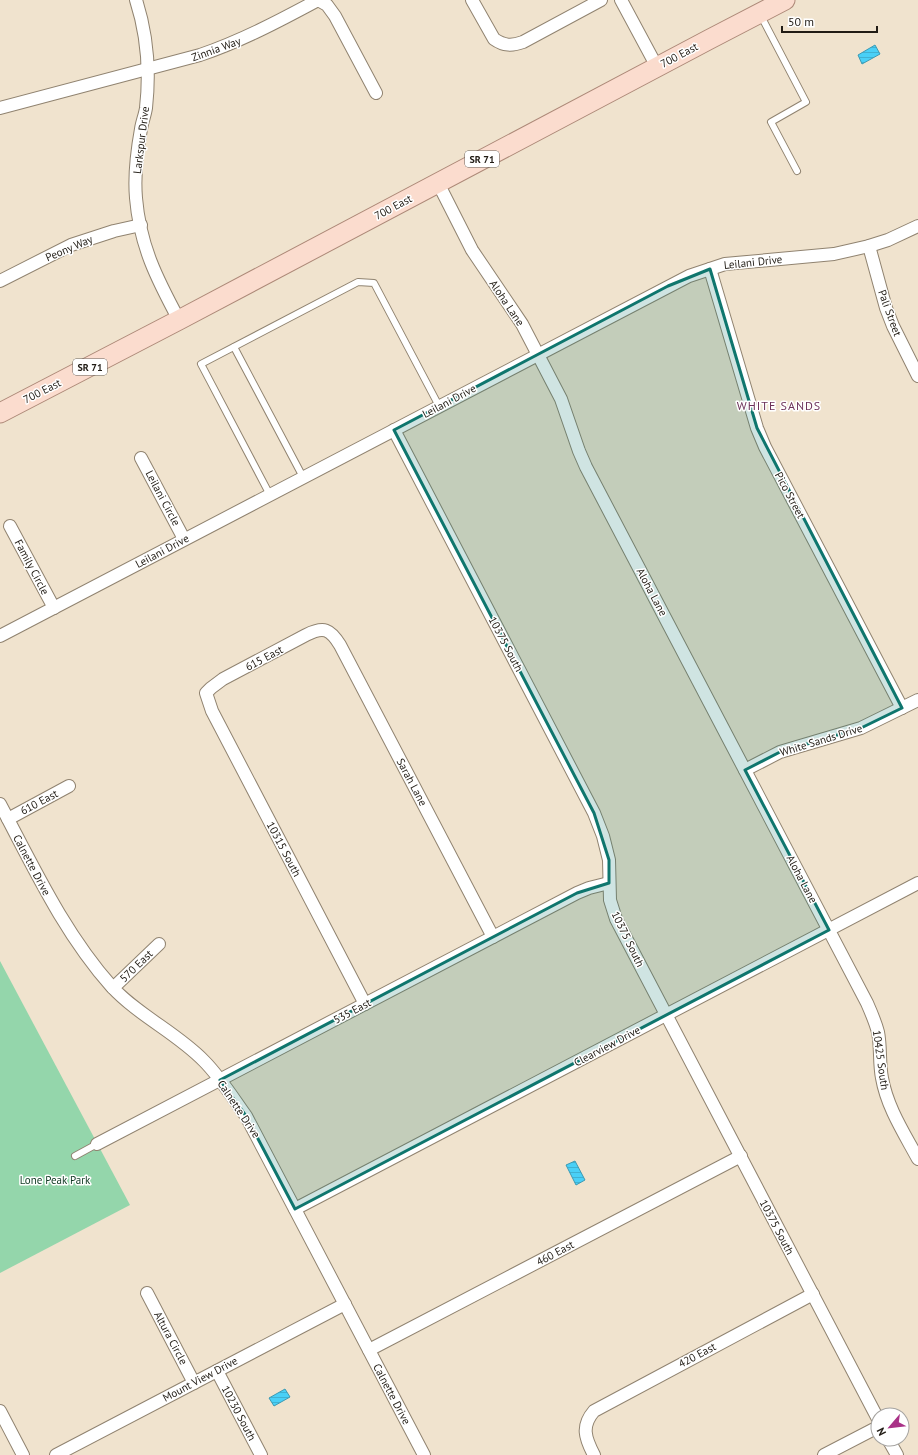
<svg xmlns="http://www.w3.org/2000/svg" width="918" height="1455" font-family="'PT Sans',sans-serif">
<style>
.green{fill:#94d6ab}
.water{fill:url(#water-rules);stroke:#3d9ab3}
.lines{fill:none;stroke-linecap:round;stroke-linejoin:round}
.service-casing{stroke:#908370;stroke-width:8}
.minor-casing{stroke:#908370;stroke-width:14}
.primary-casing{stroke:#ad8978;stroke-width:21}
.service{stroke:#fff;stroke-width:6}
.minor{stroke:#fff;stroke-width:12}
.primary{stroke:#fbdcce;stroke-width:19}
.marked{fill:#0f766e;fill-opacity:0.2;stroke:#0f766e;stroke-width:3;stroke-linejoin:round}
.labels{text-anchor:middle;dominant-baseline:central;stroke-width:3;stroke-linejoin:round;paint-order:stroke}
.shield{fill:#fff;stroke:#64605b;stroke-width:1}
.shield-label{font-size:10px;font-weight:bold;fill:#211c15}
.street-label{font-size:11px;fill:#211c15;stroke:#fff}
.park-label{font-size:11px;fill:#0e3821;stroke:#fff}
.neighbourhood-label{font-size:12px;letter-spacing:1px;fill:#6c3159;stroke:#fff}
</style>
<defs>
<pattern id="water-rules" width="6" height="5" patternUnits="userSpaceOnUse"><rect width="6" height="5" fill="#49d0f7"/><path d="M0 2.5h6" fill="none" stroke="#40b2d3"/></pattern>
</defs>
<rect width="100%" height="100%" fill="#f0e3ce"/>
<!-- green -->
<path class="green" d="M0,961L130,1205L0,1273Z"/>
<!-- water -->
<g class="water">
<path d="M875,45L880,54L862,64L858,55Z"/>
<path d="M575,1161L585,1180L576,1185L566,1165Z"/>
<path d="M285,1389L290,1397L274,1406L269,1398Z"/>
</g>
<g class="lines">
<defs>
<g id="service">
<path d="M761,16L806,102L771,122L797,171"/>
<path d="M234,347L303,477"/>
<path d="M270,495L201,364L358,282L374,283L439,406"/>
<path d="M75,1156L97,1144"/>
</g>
<g id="minor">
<path d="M136,0C147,34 150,72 146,108C145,115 142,122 141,129C137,151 134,175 136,198C140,246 157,279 179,320"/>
<path d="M472,0L494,39C504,46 512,46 523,42L601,0"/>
<path d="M621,0L657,67"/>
<path d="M0,108L200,55C241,41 279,21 318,0L327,5L335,16L376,93"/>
<path d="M438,183L472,250L522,324L561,399L579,451L586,467L867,1003C871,1012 875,1021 878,1032C881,1047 879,1063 882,1078C887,1107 904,1133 918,1159"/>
<path d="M869,246L886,308L893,326L918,376"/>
<path d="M710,269L757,428L765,447L902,708"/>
<path d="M0,281L71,245L114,231L141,225"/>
<path d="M394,430L594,813L603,836L609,860L610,900L616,919L878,1419"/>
<path d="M141,458L184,539"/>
<path d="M10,526L54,608"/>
<path d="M0,636L689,276L725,264L834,254L869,246L888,240L918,226"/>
<path d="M745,770L780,752L861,728L918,700"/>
<path d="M0,804C34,868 64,933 112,987C139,1016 177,1033 204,1061C220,1077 233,1098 246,1116L424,1455"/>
<path d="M8,819L69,786"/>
<path d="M113,988L159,944"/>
<path d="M365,1004L212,711L206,693L211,688L223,679L306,635C324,626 330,629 340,645L493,937"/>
<path d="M97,1144L577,893L589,888L609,883"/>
<path d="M295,1209L918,883"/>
<path d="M147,1293L194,1383"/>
<path d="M369,1350L741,1156"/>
<path d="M217,1371L261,1455"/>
<path d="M0,1411L23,1455"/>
<path d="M888,1439L897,1455"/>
<path d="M56,1455L345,1304"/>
<path d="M594,1455C585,1438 581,1426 594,1411L813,1294"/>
<path d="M824,1455L878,1427"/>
</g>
<path id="primary" d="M0,413L179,320L710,39L785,0"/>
</defs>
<!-- service casing -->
<use href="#service" class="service-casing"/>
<!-- minor casing -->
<use href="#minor" class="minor-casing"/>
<!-- primary casing -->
<use href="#primary" class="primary-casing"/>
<!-- service -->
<use href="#service" class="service"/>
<!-- minor -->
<use href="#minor" class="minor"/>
<!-- primary -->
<use href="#primary" class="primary"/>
</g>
<!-- marked area -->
<path class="marked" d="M710,269L757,428L902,708L861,728L780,752L745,770L829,930L295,1209L246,1116L220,1080L577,893L609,883V860L594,813L394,430L668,286Z"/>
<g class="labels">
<!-- shield labels -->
<g class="shield">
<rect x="465" y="151" width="34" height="16" rx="3"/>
<rect x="73" y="359" width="34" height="16" rx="3"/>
</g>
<g class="shield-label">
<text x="482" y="159">SR 71</text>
<text x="90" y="367">SR 71</text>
</g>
<!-- street labels -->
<g class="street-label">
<text transform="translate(216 49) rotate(-20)">Zinnia Way</text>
<text transform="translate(679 55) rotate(-28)">700 East</text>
<text transform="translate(141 140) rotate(-83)">Larkspur Drive</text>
<text transform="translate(393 207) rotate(-28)">700 East</text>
<text transform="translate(69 248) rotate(-23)">Peony Way</text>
<text transform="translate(753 262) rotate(-6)">Leilani Drive</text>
<text transform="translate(507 303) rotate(56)">Aloha Lane</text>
<text transform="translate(890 313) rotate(70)">Pali Street</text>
<text transform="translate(42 391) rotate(-27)">700 East</text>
<text transform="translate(449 401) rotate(-28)">Leilani Drive</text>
<text transform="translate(790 495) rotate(62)">Pico Street</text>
<text transform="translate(163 498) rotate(62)">Leilani Circle</text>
<text transform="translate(162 551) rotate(-28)">Leilani Drive</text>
<text transform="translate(32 567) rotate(62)">Family Circle</text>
<text transform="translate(652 592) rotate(62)">Aloha Lane</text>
<text transform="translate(506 644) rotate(62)">10375 South</text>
<text transform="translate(264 658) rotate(-28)">615 East</text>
<text transform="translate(821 740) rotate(-17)">White Sands Drive</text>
<text transform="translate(412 782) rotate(62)">Sarah Lane</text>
<text transform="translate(39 802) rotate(-28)">610 East</text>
<text transform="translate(284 849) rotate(62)">10315 South</text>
<text transform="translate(32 865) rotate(62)">Calnette Drive</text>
<text transform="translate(802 879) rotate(62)">Aloha Lane</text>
<text transform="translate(628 939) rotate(64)">10375 South</text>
<text transform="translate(136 966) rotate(-44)">570 East</text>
<text transform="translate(352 1011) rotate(-28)">535 East</text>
<text transform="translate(607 1046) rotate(-28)">Clearview Drive</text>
<text transform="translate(881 1060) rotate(82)">10425 South</text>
<text transform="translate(239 1109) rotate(56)">Calnette Drive</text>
<text transform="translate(777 1227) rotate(62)">10375 South</text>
<text transform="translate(555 1253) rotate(-28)">460 East</text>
<text transform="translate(171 1338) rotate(62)">Altura Circle</text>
<text transform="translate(697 1355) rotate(-28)">420 East</text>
<text transform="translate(200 1379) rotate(-28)">Mount View Drive</text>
<text transform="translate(392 1394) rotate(62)">Calnette Drive</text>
<text transform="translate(239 1413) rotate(62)">10230 South</text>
</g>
<!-- park labels -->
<g class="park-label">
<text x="55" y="1180">Lone Peak Park</text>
</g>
<!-- neighbourhood labels -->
<g class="neighbourhood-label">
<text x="779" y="405">WHITE SANDS</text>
</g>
</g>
<!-- north arrow -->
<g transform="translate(890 1427) rotate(242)"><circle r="19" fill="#ffffff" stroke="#a6a4a1"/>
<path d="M0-3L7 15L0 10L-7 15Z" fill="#a93187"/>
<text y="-6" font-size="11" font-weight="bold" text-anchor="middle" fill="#211c15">N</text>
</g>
<!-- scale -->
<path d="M782 26v6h95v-6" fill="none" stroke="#211c15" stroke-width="2"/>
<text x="788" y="26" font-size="12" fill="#211c15" stroke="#ffffff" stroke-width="3" paint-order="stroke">50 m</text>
</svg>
